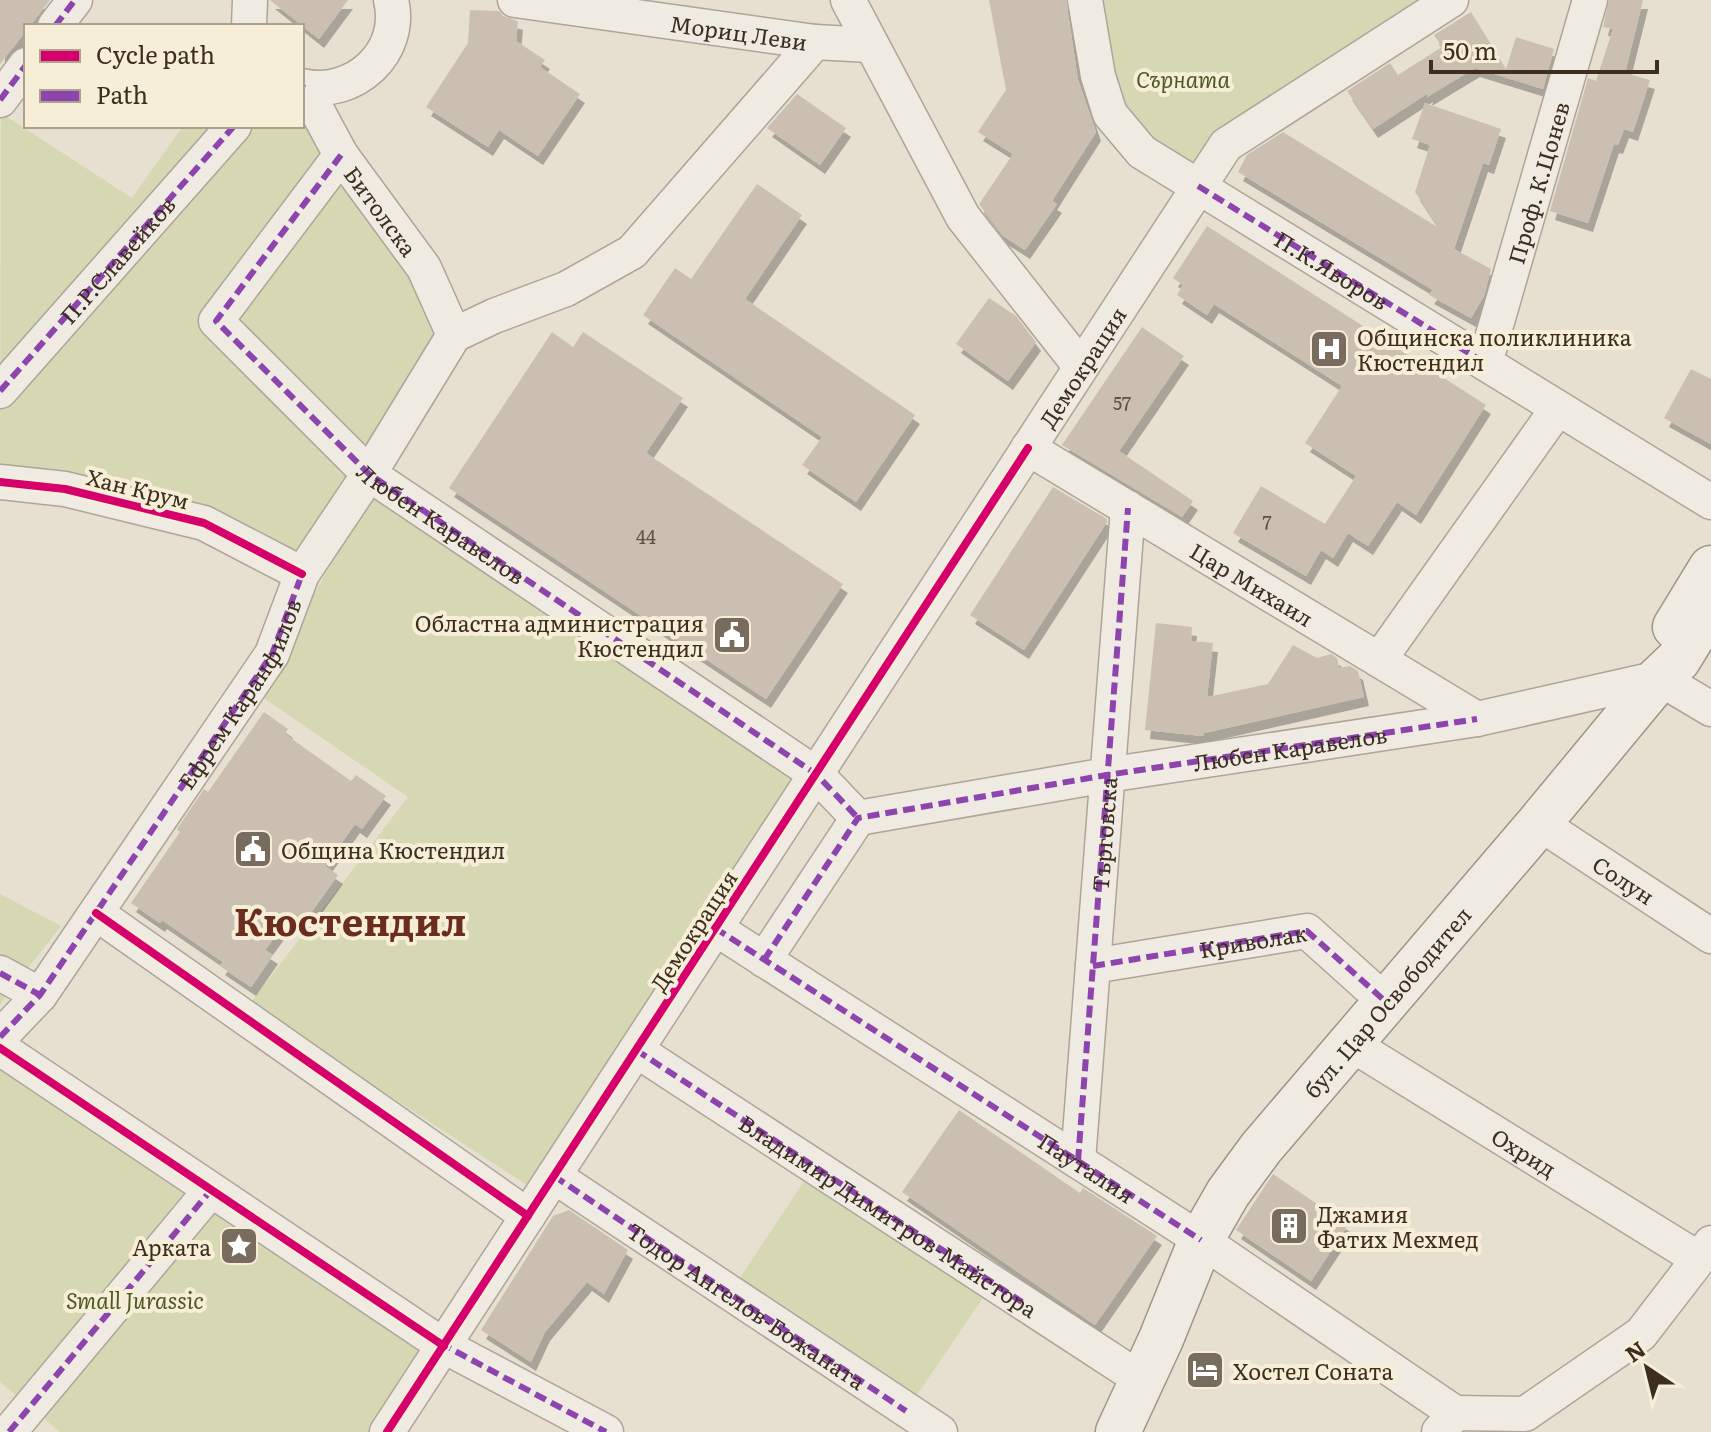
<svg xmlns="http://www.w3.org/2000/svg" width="1711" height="1432" font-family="Literata,serif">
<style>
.green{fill:#d6d7b3}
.building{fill:#cbbfb2;filter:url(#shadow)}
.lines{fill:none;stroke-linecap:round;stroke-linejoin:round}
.street-casing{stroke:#ada599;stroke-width:37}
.secondary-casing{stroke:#9c958a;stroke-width:47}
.street{stroke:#efebe3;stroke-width:34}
.secondary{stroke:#efebe3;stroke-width:44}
.quiet{stroke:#8e44ad;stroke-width:6;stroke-dasharray:12 6;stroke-linecap:butt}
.cycleway-casing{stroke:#f7eed8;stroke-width:13}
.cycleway{stroke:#d6006c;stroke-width:8}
.labels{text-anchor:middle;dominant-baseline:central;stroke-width:8;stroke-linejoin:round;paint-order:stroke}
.number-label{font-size:18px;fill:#605244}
.street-label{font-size:22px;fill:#3d2e20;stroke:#f7eed8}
.park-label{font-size:22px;font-style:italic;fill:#4d5a26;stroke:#f7eed8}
.poi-label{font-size:22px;fill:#3d2e20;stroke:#f7eed8;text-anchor:start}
.town-label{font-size:38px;font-weight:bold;fill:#6b2e1e;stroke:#f7eed8}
</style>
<defs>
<filter id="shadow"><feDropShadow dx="5" dy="9" stdDeviation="0" flood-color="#0004"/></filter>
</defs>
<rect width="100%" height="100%" fill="#e7e0d1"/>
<!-- green -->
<g class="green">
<path d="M1085,0H1451L1198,186L1142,152Z"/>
<path d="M1,113L132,198L183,126H302V115L454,335L302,574L204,523L0,487Z"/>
<path d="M373,489L801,775L527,1185L249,1005L408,797L258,694Z"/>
<path d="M0,894L61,926L0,1004Z"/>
<path d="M0,1048L444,1346L387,1432H60L0,1382Z"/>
<path d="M814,1166L993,1283L906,1411L730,1293Z"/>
</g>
<!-- building -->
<g class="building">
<path d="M0,0H50L30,26H26V31L0,64Z"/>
<path d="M270,0H348L319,39Z"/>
<path d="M989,0H1066L1078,80L1096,132L1052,201L1057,204L1025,250L1003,236L979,204L1013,154L978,132L1006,90Z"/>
<path d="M1609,0H1643L1625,73L1650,80L1633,132L1624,129L1618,145L1614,144L1588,223L1550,211L1588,78L1596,81L1613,29L1603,27Z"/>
<path d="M470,10L499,11L503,16L518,21L516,41L545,60L540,67L580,94L538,156L499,130L488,147L426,107L468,43Z"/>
<path d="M1471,12L1506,69L1516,37L1554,49L1543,89L1475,68L1427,97L1428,93L1373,129L1347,91L1390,63L1398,75L1442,47L1434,35Z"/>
<path d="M797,94L846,128L820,165L767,128Z"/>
<path d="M1425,103L1501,129L1489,165L1483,163L1454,249L1491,269L1484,296L1471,318L1429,295L1433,290L1238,172L1247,155L1283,132L1439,228L1415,192L1430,145L1412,139Z"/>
<path d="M757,184L802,215L745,299L915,415L856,502L802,465L822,437L643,315L675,268L691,279Z"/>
<path d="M1207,226L1486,405L1416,515L1397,502L1368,546L1348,533L1333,558L1321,550L1306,576L1233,533L1261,486L1325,524L1356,476L1305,443L1342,386L1214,304L1207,315L1177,295L1183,285L1173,278Z"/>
<path d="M989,298L1016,316L1036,342L1008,381L956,344Z"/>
<path d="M1142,327L1184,356L1119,451L1193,501L1182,517L1062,445Z"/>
<path d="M552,332L573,347L583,332L683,398L646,453L843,584L766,699L449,488Z"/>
<path d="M1691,369L1711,379V444L1664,418Z"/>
<path d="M1053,487L1107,519V522L1024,650L970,615Z"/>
<path d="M1156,623L1192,627L1191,641L1213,643L1207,697L1268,684L1293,645L1317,658L1331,654L1337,658L1339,668L1350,666L1358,671L1364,697L1204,733L1203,736L1145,730Z"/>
<path d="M264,712L288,729L285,734L351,781L356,775L386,796L362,829L355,824L325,866L338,875L305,921L293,912L265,950L273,955L251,987L220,966L223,962L162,920L160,923L131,903L180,832L177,829L204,789L208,792Z"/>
<path d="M959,1110L1080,1193L1083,1188L1157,1236L1095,1325L902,1192Z"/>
<path d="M1273,1174L1348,1225L1311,1281L1236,1230Z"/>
<path d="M569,1210L628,1250L604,1294L587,1282L545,1332L531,1362L481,1330L553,1216Z"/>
</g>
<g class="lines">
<defs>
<g id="street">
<path id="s1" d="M515,0L815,42L870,45"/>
<path d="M848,0L963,217L1081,367"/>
<path id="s2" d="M1085,0L1098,76L1110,114L1142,152L1711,502"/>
<path d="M55,26L75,0"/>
<path d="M249,26L250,0"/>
<path d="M302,86C353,98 404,53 391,0"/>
<path id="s3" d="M302,87L305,88L341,155L424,268L454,335"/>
<path d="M0,100L26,65"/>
<path d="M341,155L216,321L369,474L816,774L858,818"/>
<path d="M454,335L494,316L566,289L632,252L815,42"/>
<path id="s4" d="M1485,363L1590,0"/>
<path d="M0,391L234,126"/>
<path id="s5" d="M1028,448L1477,719"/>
<path d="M0,482L65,489L204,523L302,574"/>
<path d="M1379,660L1558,408"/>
<path id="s6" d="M1539,823L1711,936"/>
<path d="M96,913L528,1216"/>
<path d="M715,928L1201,1240L1455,1413"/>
<path id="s7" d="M764,960L858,818L1107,775L1477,719L1659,678L1711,709"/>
<path id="s8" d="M1093,966L1307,931L1386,1002"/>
<path d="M0,973L40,995"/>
<path id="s9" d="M0,1037L40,995L272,654L302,574L369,474L454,335"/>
<path id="s10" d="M1351,1044L1697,1258"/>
<path d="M0,1048L444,1346L606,1432"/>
<path id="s11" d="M636,1050L1142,1380"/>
<path id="s12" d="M1078,1161L1128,508"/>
<path d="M554,1176L940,1432"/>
<path d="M9,1432L211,1190"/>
<path id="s13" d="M387,1432L1226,145L1451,0"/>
<path d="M1439,1432L1455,1413L1525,1414L1641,1334L1711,1243"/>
</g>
<g id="secondary">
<path d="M1675,627L1711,568"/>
<path id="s14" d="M1118,1432L1161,1339L1201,1240L1228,1193L1261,1148L1539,823L1659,678L1678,660L1711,607"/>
</g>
</defs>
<!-- street casing -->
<use href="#street" class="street-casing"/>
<!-- secondary casing -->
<use href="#secondary" class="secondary-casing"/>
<!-- street -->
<use href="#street" class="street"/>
<!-- secondary -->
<use href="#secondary" class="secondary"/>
<!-- quiet -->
<g class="quiet">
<path d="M55,26L75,0"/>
<path d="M302,87L305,88"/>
<path d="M0,100L26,65"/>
<path id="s15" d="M341,155L216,321L369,474L816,774L858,818"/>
<path d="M1198,186L1485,363"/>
<path id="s16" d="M0,391L234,126"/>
<path id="s17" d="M715,928L1201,1240"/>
<path d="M764,960L858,818L1107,775L1477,719"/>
<path d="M1093,966L1307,931L1386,1002"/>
<path d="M0,973L40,995"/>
<path d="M0,1037L40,995L272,654L302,574L296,571"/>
<path d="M636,1050L1022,1302"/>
<path d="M1078,1161L1128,508"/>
<path id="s18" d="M554,1176L906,1411"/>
<path d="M440,1343L606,1432"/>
<path d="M9,1432L211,1190"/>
</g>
<defs>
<g id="cycleway">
<path d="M0,482L65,489L204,523L302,574"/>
<path d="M96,913L528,1216"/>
<path d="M0,1048L444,1346"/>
<path d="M387,1432L1028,448"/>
</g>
</defs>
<!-- cycleway casing -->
<use href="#cycleway" class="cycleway-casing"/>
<!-- cycleway -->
<use href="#cycleway" class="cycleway"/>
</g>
<!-- icons -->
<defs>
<symbol id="hospital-square" viewBox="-11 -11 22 22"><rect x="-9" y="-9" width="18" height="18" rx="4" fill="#786c5e" stroke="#f7eed8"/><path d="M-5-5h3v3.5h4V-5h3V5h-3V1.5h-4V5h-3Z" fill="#fff"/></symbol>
<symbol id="civic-square" viewBox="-11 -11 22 22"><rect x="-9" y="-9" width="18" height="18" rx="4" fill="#786c5e" stroke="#f7eed8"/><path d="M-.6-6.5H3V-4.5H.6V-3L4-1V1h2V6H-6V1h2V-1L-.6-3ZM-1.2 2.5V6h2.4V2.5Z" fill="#fff"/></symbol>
<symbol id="building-square" viewBox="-11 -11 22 22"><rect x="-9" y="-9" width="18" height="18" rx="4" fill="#786c5e" stroke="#f7eed8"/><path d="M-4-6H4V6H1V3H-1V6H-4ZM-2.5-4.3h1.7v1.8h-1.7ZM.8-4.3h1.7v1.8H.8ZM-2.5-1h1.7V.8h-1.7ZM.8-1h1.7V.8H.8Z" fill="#fff"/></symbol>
<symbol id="sight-square" viewBox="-11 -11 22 22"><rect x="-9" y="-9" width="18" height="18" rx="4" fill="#786c5e" stroke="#f7eed8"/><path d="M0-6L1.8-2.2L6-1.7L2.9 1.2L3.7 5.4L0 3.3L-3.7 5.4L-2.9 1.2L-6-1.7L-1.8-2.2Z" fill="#fff"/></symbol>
<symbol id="hotel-square" viewBox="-11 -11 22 22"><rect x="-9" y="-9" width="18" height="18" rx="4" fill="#786c5e" stroke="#f7eed8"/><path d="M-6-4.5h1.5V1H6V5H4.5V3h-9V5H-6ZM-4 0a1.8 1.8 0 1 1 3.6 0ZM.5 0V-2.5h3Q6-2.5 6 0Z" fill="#fff"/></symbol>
</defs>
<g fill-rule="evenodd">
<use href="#hospital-square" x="1307" y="327" width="44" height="44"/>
<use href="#civic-square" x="710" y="613" width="44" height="44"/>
<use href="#civic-square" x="231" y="827" width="44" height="44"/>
<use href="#building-square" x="1267" y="1204" width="44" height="44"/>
<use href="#sight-square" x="217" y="1224" width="44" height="44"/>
<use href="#hotel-square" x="1183" y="1348" width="44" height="44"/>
</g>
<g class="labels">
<!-- number labels -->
<g class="number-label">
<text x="1122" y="402">57</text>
<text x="1267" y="521">7</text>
<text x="646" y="536">44</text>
</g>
<!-- street labels -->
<g class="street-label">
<text stroke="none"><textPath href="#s1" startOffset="226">Мориц Леви</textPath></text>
<text stroke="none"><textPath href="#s4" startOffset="188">Проф. К.Цонев</textPath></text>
<text stroke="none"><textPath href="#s3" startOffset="148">Битолска</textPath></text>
<text stroke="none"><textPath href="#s16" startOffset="176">П.Р.Славейков</textPath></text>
<text stroke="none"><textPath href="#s2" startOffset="390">П.К.Яворов</textPath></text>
<text stroke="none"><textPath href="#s13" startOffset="1272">Демокрация</textPath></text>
<text transform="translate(138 488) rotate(14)">Хан Крум</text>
<text stroke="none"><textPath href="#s15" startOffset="512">Любен Kаравелов</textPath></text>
<text stroke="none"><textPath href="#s5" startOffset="262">Цар Михаил</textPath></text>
<text stroke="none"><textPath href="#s9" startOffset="420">Ефрем Каранфилов</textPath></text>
<text stroke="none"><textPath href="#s7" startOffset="608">Любен Kаравелов</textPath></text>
<text stroke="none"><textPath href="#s12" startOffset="328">Търговска</textPath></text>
<text stroke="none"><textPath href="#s6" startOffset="102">Солун</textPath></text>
<text transform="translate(693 930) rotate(-57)">Демокрация</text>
<text stroke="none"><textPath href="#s8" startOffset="162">Криволак</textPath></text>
<text stroke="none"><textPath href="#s14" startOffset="512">бул. Цар Освободител</textPath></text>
<text stroke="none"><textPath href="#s10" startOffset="204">Охрид</textPath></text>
<text stroke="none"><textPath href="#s17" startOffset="442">Пауталия</textPath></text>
<text stroke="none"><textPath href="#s11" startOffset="302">Владимир Димитров-Майстора</textPath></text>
<text stroke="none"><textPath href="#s18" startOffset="232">Тодор Ангелов-Божаната</textPath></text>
</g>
<!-- park labels -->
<g class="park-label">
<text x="1183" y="78">Сърната</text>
<text x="135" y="1299">Small Jurassic</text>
</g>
<!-- poi labels -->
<g class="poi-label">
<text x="1357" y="336">Общинска поликлиника<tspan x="1357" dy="25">Кюстендил</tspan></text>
<text x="704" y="622" text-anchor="end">Областна администрация<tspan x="704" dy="25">Кюстендил</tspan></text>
<text x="281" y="849">Община Кюстендил</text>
<text x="1317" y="1213">Джамия<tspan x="1317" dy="25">Фатих Мехмед</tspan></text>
<text x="211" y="1246" text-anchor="end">Арката</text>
<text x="1233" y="1370">Хостел Соната</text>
</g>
<!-- town labels -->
<g class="town-label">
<text x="350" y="919">Кюстендил</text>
</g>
</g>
<!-- legend -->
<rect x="24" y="24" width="280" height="104" fill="#f7eed8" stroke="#ada18e" stroke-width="2"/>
<rect x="40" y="50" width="40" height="12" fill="#d6006c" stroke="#ada18e" stroke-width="2"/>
<text x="96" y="64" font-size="24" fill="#3d2e20">Cycle path</text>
<rect x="40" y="90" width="40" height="12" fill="#8e44ad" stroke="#ada18e" stroke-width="2"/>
<text x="96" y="104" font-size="24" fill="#3d2e20">Path</text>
<!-- north arrow -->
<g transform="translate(1647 1368) rotate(325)" stroke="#f7eed8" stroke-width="6" paint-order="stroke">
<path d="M0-6L14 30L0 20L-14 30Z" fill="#3d2e20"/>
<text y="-12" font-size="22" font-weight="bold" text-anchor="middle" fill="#3d2e20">N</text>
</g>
<!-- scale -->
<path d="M1431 60v12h226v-12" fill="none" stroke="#3d2e20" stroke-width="4"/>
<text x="1443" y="60" font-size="24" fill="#3d2e20" stroke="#f7eed8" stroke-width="6" paint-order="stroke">50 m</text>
</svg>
